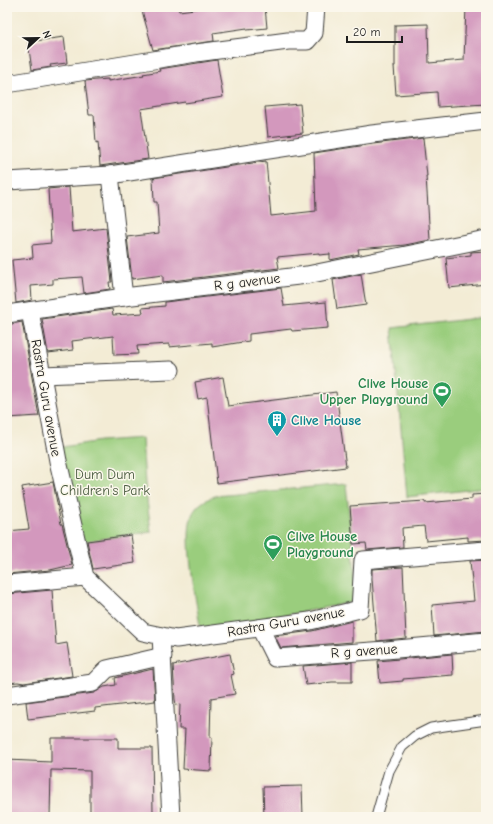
<svg xmlns="http://www.w3.org/2000/svg" width="493" height="824" font-family="'Comic Neue',sans-serif">
<style>
.green{fill:#9acd7d;stroke:#5b744c}
.building{fill:#d398bd}
.lines{fill:none;stroke-linecap:round;stroke-linejoin:round}
.service-casing{stroke:#3c3b38;stroke-width:11}
.minor-casing{stroke:#3c3b38;stroke-width:19}
.service{stroke:#fff;stroke-width:9}
.minor{stroke:#fff;stroke-width:17}
.labels{text-anchor:middle;dominant-baseline:central;stroke-width:3;stroke-linejoin:round;paint-order:stroke}
.street-label{font-size:14px;fill:#1c1c1c;stroke:#fbf7ec}
.leisure-label{font-size:14px;font-weight:bold;fill:#27864d;stroke:#fbf7ec;text-anchor:end}
.culture-label{font-size:14px;font-weight:bold;fill:#0d838f;stroke:#fbf7ec;text-anchor:start}
.park-label{font-size:14px;fill:#485a3e;stroke:#fbf7ec}
</style>
<rect width="100%" height="100%" fill="#fbf7ec"/>
<filter id="ink" filterUnits="userSpaceOnUse"><feTurbulence type="fractalNoise" baseFrequency=".025" numOctaves="2"/><feDisplacementMap in="SourceGraphic" scale="8" xChannelSelector="R" yChannelSelector="G"/><feConvolveMatrix kernelMatrix="1 2 1 2 8 2 1 2 1" color-interpolation-filters="sRGB"/></filter>
<filter id="wash" filterUnits="userSpaceOnUse"><feTurbulence type="fractalNoise" baseFrequency=".012" numOctaves="4" result="noise"/><feDisplacementMap in="SourceGraphic" scale="16" xChannelSelector="R" yChannelSelector="G"/><feGaussianBlur stdDeviation="0.9" result="paint"/><feColorMatrix in="noise" values="0 0 0 0 0 0 0 0 0 0 0 0 0 0 0 0 0 1.4 0 .05"/><feComposite in="paint" operator="in"/></filter>
<g filter="url(#wash)">
<rect width="100%" height="100%" fill="#f3ecd5"/>
<!-- green -->
<g class="green">
<path d="M486,317V488L407,497L392,328Z"/>
<path d="M142,438L145,484L151,532L101,539L77,544L56,448L100,441Z"/>
<path d="M346,484L358,601L201,632C197,606 183,537 192,515C197,504 205,500 215,496Z"/>
</g>
<g id="blocks">
<!-- building -->
<g class="building">
<path d="M141,7H177L179,11L210,7H265L267,28L247,30V28L213,33L214,41L153,50Z"/>
<path d="M466,7H486V104L438,107L437,92L396,95L394,66H395V25L428,24L429,63L464,60Z"/>
<path d="M64,37L67,63L50,65L51,67L32,70L28,42Z"/>
<path d="M217,60L223,97L185,103V102L141,109L148,159L100,166L98,142L96,143L94,115H89L85,81L108,79V81L144,75L143,74L160,71L159,69Z"/>
<path d="M300,104L303,133L268,137L265,107Z"/>
<path d="M423,138L427,176H426L430,240L405,245L358,249L359,254L330,260V254L319,255V253L277,257L279,268L163,282V275L132,279L127,237L159,233L157,202H154L153,178L266,161L271,216L316,211L314,153L373,144Z"/>
<path d="M69,187L72,232L106,228L112,282H109L110,289L84,293L82,277L53,279V284L31,286L32,300L16,303L12,260L33,258L32,245L51,243L48,189Z"/>
<path d="M486,251V284L449,288L446,258L471,255V252Z"/>
<path d="M361,274L366,305L337,309L333,280Z"/>
<path d="M281,288L284,306L326,302L328,328L292,331L291,329L249,334V341L212,347V343L169,347V344L137,346L138,354L114,355L113,336L72,341L73,350L48,353L42,319L112,309L113,315L143,313L142,308L165,306V302Z"/>
<path d="M22,322L39,416L7,418V325Z"/>
<path d="M223,377L228,406L336,392L346,467L217,483L207,397L198,399L195,382Z"/>
<path d="M53,482L61,524H62L72,565L50,570L7,574V531L29,529L22,487Z"/>
<path d="M486,494V540L468,541V537L426,541L424,526L402,528L403,547L367,550L366,543L353,544L350,506L425,501V503L472,499V495Z"/>
<path d="M131,535L135,563L93,569L87,541Z"/>
<path d="M486,560V631L434,636L432,605L474,601L470,561Z"/>
<path d="M403,567L406,638L377,641L372,579V569Z"/>
<path d="M52,590L56,645L67,643L72,676L24,683L18,682L7,683V594Z"/>
<path d="M352,621V642L281,648L275,636L312,631Z"/>
<path d="M230,654L234,674L231,675L235,694L211,698L210,737H212L211,771L183,769L185,729H179L180,704L176,705L175,699L173,665Z"/>
<path d="M452,654L453,675L403,679V681L380,683L378,661Z"/>
<path d="M352,662V682H332L306,685L303,666Z"/>
<path d="M153,669L155,701L95,708V711L28,719L26,702L94,693L104,687L116,685L115,678Z"/>
<path d="M51,738H118V748H152L153,813H119V817H90V771L51,770L50,817H7V760L51,762Z"/>
<path d="M302,786L303,817H264L263,787Z"/>
</g>
</g>
</g>
<g filter="url(#ink)">
<use href="#blocks" fill-opacity="0" stroke="#3c3b38" stroke-width="1"/>
<g class="lines">
<defs>
<path id="service" d="M376,817L389,771L402,747L415,736L431,728L486,720"/>
<g id="minor">
<path d="M7,84L196,53L288,41H307L314,33L316,7"/>
<path d="M110,175L124,297"/>
<path d="M7,181L110,175L372,134L486,121"/>
<path d="M30,311L58,461L85,577L143,632L176,639L310,621L360,609L363,560L486,550"/>
<path d="M7,314L124,297L307,275L486,239"/>
<path d="M42,375L171,370"/>
<path d="M7,584L85,577"/>
<path d="M260,628L275,658L386,650L486,641"/>
<path d="M161,636L171,817"/>
<path d="M7,695L93,683L107,669L163,656"/>
</g>
</defs>
<!-- service casing -->
<use href="#service" class="service-casing"/>
<!-- minor casing -->
<use href="#minor" class="minor-casing"/>
<!-- service -->
<use href="#service" class="service"/>
<!-- minor -->
<use href="#minor" class="minor"/>
</g>
</g>
<!-- icons -->
<defs>
<symbol id="stadium-pin" viewBox="-11 -11 22 30"><path d="M0 17L-7.5 6A9.5 9.5 0 1 1 7.5 6Z" fill="#2e9e5b" stroke="#fbf7ec"/><path d="M0-5a6.5 5 0 1 0 0 10a6.5 5 0 1 0 0-10ZM-3.5-1.8h7v3.6h-7Z" fill="#fff"/></symbol>
<symbol id="building-pin" viewBox="-11 -11 22 30"><path d="M0 17L-7.5 6A9.5 9.5 0 1 1 7.5 6Z" fill="#0f9aa8" stroke="#fbf7ec"/><path d="M-4-6H4V6H1V3H-1V6H-4ZM-2.5-4.3h1.7v1.8h-1.7ZM.8-4.3h1.7v1.8H.8ZM-2.5-1h1.7V.8h-1.7ZM.8-1h1.7V.8H.8Z" fill="#fff"/></symbol>
</defs>
<g fill-rule="evenodd">
<use href="#stadium-pin" x="431" y="380" width="22" height="30"/>
<use href="#building-pin" x="266" y="409" width="22" height="30"/>
<use href="#stadium-pin" x="262" y="533" width="22" height="30"/>
</g>
<g class="labels">
<!-- street labels -->
<g class="street-label">
<text transform="translate(247 282) rotate(-7)">R g avenue</text>
<text transform="translate(46 398) rotate(80)">Rastra Guru avenue</text>
<text transform="translate(286 622) rotate(-10)">Rastra Guru avenue</text>
<text transform="translate(364 651) rotate(-4)">R g avenue</text>
</g>
<!-- leisure labels -->
<g class="leisure-label">
<text x="428" y="383">Clive House<tspan x="428" dy="16">Upper Playground</tspan></text>
<text x="287" y="536" text-anchor="start">Clive House<tspan x="287" dy="16">Playground</tspan></text>
</g>
<!-- culture labels -->
<g class="culture-label">
<text x="291" y="420">Clive House</text>
</g>
<!-- park labels -->
<g class="park-label">
<text x="105" y="474">Dum Dum<tspan x="105" dy="16">Children's Park</tspan></text>
</g>
</g>
<!-- margin -->
<rect width="493" height="824" fill="none" stroke="#fbf7ec" stroke-width="24"/>
<!-- north arrow -->
<g transform="translate(38 38) rotate(68)" stroke="#fbf7ec" stroke-width="3" paint-order="stroke">
<path d="M0-3L7 15L0 10L-7 15Z" fill="#1c1c1c"/>
<text y="-6" font-size="11" font-weight="bold" text-anchor="middle" fill="#1c1c1c">N</text>
</g>
<!-- scale -->
<path d="M347 36v6h55v-6" fill="none" stroke="#1c1c1c" stroke-width="2"/>
<text x="353" y="36" font-size="12" fill="#1c1c1c" stroke="#fbf7ec" stroke-width="3" paint-order="stroke">20 m</text>
</svg>
